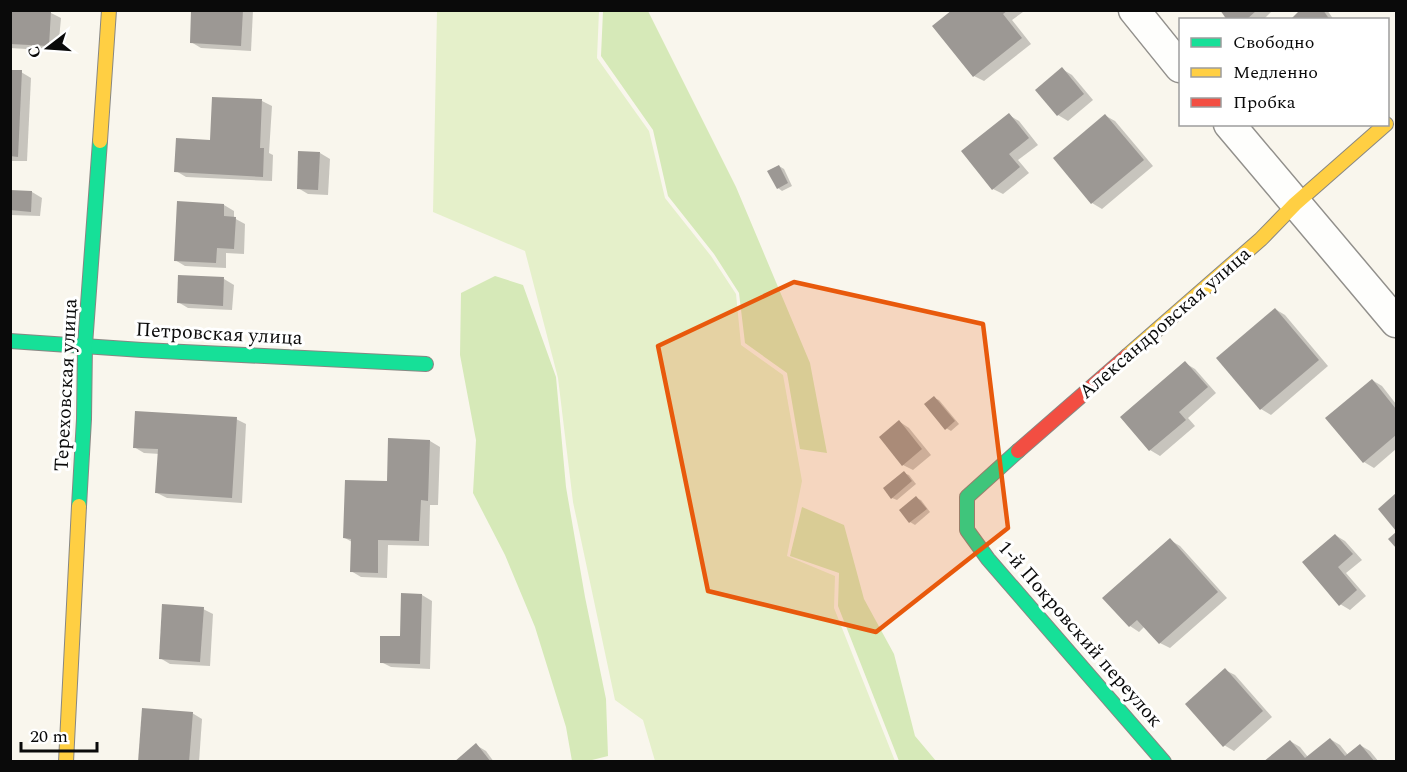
<svg xmlns="http://www.w3.org/2000/svg" width="1407" height="772" font-family="Spectral,serif">
<style>
.green{fill:#e5f0ca}
.forest{fill:#d6e9b8}
.shadow{fill:#0003}
.building{fill:#9c9894}
.lines{fill:none;stroke-linecap:round;stroke-linejoin:round}
.street-casing{stroke:#92908c;stroke-width:33}
.fast-casing{stroke:#888783;stroke-width:16}
.slow-casing{stroke:#888783;stroke-width:16}
.jam-casing{stroke:#888783;stroke-width:16}
.street{stroke:#fefefc;stroke-width:30}
.fast{stroke:#16e098;stroke-width:14}
.slow{stroke:#ffcf43;stroke-width:14}
.jam{stroke:#f24e42;stroke-width:14}
.marked{fill:#e8590c;fill-opacity:0.2;stroke:#e8590c;stroke-width:4.5;stroke-linejoin:round}
.labels{text-anchor:middle;dominant-baseline:central;stroke-width:6;stroke-linejoin:round;paint-order:stroke}
.street-label{font-size:20px;fill:#0a0a0a;stroke:#fff}
</style>
<rect width="100%" height="100%" fill="#f9f6ed"/>
<!-- green -->
<path class="green" d="M437,11H599L597,58L649,131L665,198L711,256L736,294L741,345L783,375L802,481L787,556L835,576L834,608L895,761H655L643,720L615,700L573,502L558,378L525,251L433,212Z"/>
<!-- forest -->
<g class="forest">
<path d="M603,11H648L736,187L810,363L827,453L800,449L787,373L745,343L739,293L714,254L668,196L653,130L601,56Z"/>
<path d="M495,276L523,285L556,377L566,487L585,597L606,699L608,756L588,761H572L566,727L535,627L505,555L473,493L476,440L460,355L461,293Z"/>
<path d="M802,507L844,525L864,599L894,654L915,736L936,761H899L838,606L839,573L790,556Z"/>
</g>
<!-- shadow -->
<g class="shadow">
<path d="M10,10L51,13L61,18L58,51L10,48Z"/>
<path d="M193,10H253L251,51L201,48L191,42Z"/>
<path d="M954,10H1021L1023,12L1012,20L1031,44L984,81L974,76Z"/>
<path d="M1221,10H1273L1263,20H1229Z"/>
<path d="M1303,10H1327L1334,20H1292Z"/>
<path d="M1062,69L1072,75L1093,100L1068,121L1058,115L1037,90Z"/>
<path d="M10,71L21,72L31,78L27,161H10Z"/>
<path d="M262,101L272,106L269,153L273,155L272,181L186,177L176,171Z"/>
<path d="M1009,115L1019,121L1038,145L1018,160L1029,173L1003,194L993,189Z"/>
<path d="M1106,116L1115,121L1153,166L1102,209L1092,203L1055,158Z"/>
<path d="M320,153L330,159L328,195L308,194L298,188Z"/>
<path d="M779,166L784,169L792,186L782,191L778,188Z"/>
<path d="M10,191L32,192L42,198L40,216L10,215Z"/>
<path d="M178,203L224,205L234,211V218L245,224L244,254L226,253V268L185,266L175,260Z"/>
<path d="M224,279L234,285L232,310L188,308L178,302Z"/>
<path d="M1275,309L1285,315L1328,366L1271,415L1261,409Z"/>
<path d="M1185,363L1195,369L1216,393L1188,418L1195,426L1160,456L1150,450Z"/>
<path d="M1372,380L1382,386L1396,404V449L1374,468L1364,462Z"/>
<path d="M934,398L939,400L959,424L951,431L946,428Z"/>
<path d="M236,419L246,424L242,503L167,498L157,493L160,454L144,453L134,447Z"/>
<path d="M900,422L909,428L931,455L913,470L903,465Z"/>
<path d="M389,440L430,441L440,447L438,505H430L429,546L388,545L387,578L361,577L351,571L352,542L345,538L388,483Z"/>
<path d="M904,473L909,475L916,484L897,500L892,498Z"/>
<path d="M916,498L921,500L930,512L915,525L910,522L901,510Z"/>
<path d="M1335,535L1345,541L1362,560L1346,573L1366,596L1350,610L1340,604Z"/>
<path d="M1170,540L1180,546L1227,598L1170,648L1160,643L1145,626L1139,632L1130,626Z"/>
<path d="M422,595L432,601L430,669L391,667L381,662L401,638Z"/>
<path d="M203,609L213,614L210,666L170,664L160,658Z"/>
<path d="M1225,670L1235,675L1272,717L1234,751L1224,745Z"/>
<path d="M192,713L202,719L199,762H139Z"/>
<path d="M1330,739L1340,745L1348,755L1360,745L1370,751L1379,762H1265L1290,741L1300,747L1308,757Z"/>
<path d="M476,745L486,751L494,762H456Z"/>
</g>
<!-- building -->
<g class="building">
<path d="M10,10L51,11L49,46L10,44Z"/>
<path d="M191,10H243L241,46L190,43Z"/>
<path d="M952,10H1008L1003,14L1022,38L973,77L932,26Z"/>
<path d="M1220,10H1257L1246,20H1227Z"/>
<path d="M1300,10H1323L1330,20H1290Z"/>
<path d="M1062,67L1084,94L1057,116L1035,90Z"/>
<path d="M10,70H22L18,157L10,156Z"/>
<path d="M212,97L262,99L260,148H264L263,177L174,172L176,138L210,140Z"/>
<path d="M1009,113L1029,138L1009,154L1020,167L992,190L961,151Z"/>
<path d="M1105,114L1144,160L1091,204L1053,158Z"/>
<path d="M298,151L320,152L318,190L297,189Z"/>
<path d="M779,165L788,183L777,189L767,171Z"/>
<path d="M10,190L32,191L31,212L10,210Z"/>
<path d="M177,201L224,204V216L236,217L234,249L217,248L216,263L174,261Z"/>
<path d="M178,275L224,277L223,306L177,303Z"/>
<path d="M1275,308L1319,360L1260,410L1216,358Z"/>
<path d="M1185,361L1208,387L1179,412L1186,420L1149,451L1120,417Z"/>
<path d="M1372,379L1396,409V435L1363,463L1325,418Z"/>
<path d="M934,396L955,421L945,430L924,404Z"/>
<path d="M135,411L237,417L232,498L155,493L158,449L133,448Z"/>
<path d="M899,420L922,449L902,466L879,437Z"/>
<path d="M388,438L430,440L428,501L421,500L419,541L378,540V573L350,572L351,539L343,538L345,480L387,481Z"/>
<path d="M904,471L912,481L891,499L883,488Z"/>
<path d="M1396,493V531L1378,509Z"/>
<path d="M916,496L927,509L909,523L899,510Z"/>
<path d="M1396,532V548L1388,539Z"/>
<path d="M1335,534L1353,554L1338,567L1357,590L1339,606L1302,562Z"/>
<path d="M1170,538L1218,592L1159,644L1137,620L1129,627L1102,598Z"/>
<path d="M401,593L422,594L420,664L380,663V636H400Z"/>
<path d="M162,604L204,607L200,662L159,659Z"/>
<path d="M1225,668L1263,711L1223,747L1185,704Z"/>
<path d="M142,708L193,712L189,762H138Z"/>
<path d="M1330,738L1345,756L1360,744L1375,762H1263L1290,740L1305,758Z"/>
<path d="M476,743L491,762H454Z"/>
</g>
<g class="lines">
<defs>
<g id="street">
<path d="M1134,10L1180,67"/>
<path d="M1229,124L1396,322"/>
</g>
<g id="fast">
<path d="M10,341L142,350L426,364"/>
<path d="M1018,451L967,497V530L988,559L1164,762"/>
<path d="M79,506L84,419L85,345L100,141"/>
</g>
<g id="slow">
<path d="M100,141L109,10"/>
<path d="M1127,356L1261,239L1295,204L1386,124"/>
<path d="M66,762L79,506"/>
</g>
<path id="jam" d="M1018,451L1127,356"/>
</defs>
<!-- street casing -->
<use href="#street" class="street-casing"/>
<!-- fast casing -->
<use href="#fast" class="fast-casing"/>
<!-- slow casing -->
<use href="#slow" class="slow-casing"/>
<!-- jam casing -->
<use href="#jam" class="jam-casing"/>
<!-- street -->
<use href="#street" class="street"/>
<!-- fast -->
<use href="#fast" class="fast"/>
<!-- slow -->
<use href="#slow" class="slow"/>
<!-- jam -->
<use href="#jam" class="jam"/>
</g>
<!-- marked area -->
<path class="marked" d="M794,282L983,324L1008,528L876,632L708,591L658,346Z"/>
<g class="labels">
<!-- street labels -->
<g class="street-label">
<text transform="translate(1165 323) rotate(-41)">Александровская улица</text>
<text transform="translate(219 334) rotate(3)">Петровская улица</text>
<text transform="translate(66 385) rotate(-87)">Тереховская улица</text>
<text transform="translate(1080 634) rotate(49)">1-й Покровский переулок</text>
</g>
</g>
<!-- border -->
<rect width="1407" height="772" fill="none" stroke="#0a0a0a" stroke-width="24"/>
<!-- legend -->
<rect x="1179" y="18" width="210" height="108" fill="#ffffff" stroke="#9d9d9d" stroke-width="1.5"/>
<rect x="1191" y="38" width="30" height="9" fill="#16e098" stroke="#9d9d9d" stroke-width="1.5"/>
<text x="1233" y="48" font-size="18" fill="#0a0a0a">Свободно</text>
<rect x="1191" y="68" width="30" height="9" fill="#ffcf43" stroke="#9d9d9d" stroke-width="1.5"/>
<text x="1233" y="78" font-size="18" fill="#0a0a0a">Медленно</text>
<rect x="1191" y="98" width="30" height="9" fill="#f24e42" stroke="#9d9d9d" stroke-width="1.5"/>
<text x="1233" y="108" font-size="18" fill="#0a0a0a">Пробка</text>
<!-- north arrow -->
<g transform="translate(48 48) rotate(253)" stroke="#ffffff" stroke-width="4.5" paint-order="stroke">
<path d="M0-4.5L10 22L0 15L-10 22Z" fill="#0a0a0a"/>
<text y="-9" font-size="16" font-weight="bold" text-anchor="middle" fill="#0a0a0a">С</text>
</g>
<!-- scale -->
<path d="M21 742v9h76v-9" fill="none" stroke="#0a0a0a" stroke-width="3"/>
<text x="30" y="742" font-size="18" fill="#0a0a0a" stroke="#ffffff" stroke-width="4.5" paint-order="stroke">20 m</text>
</svg>
